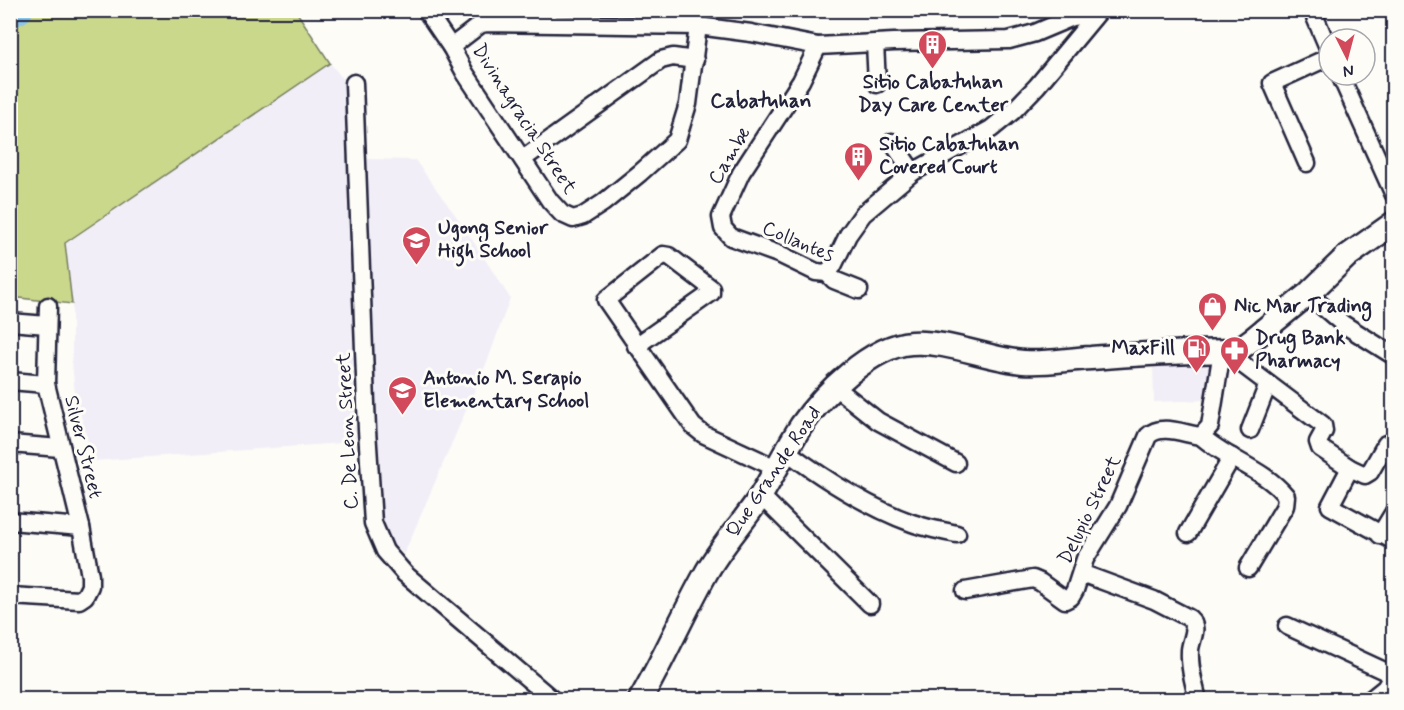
<svg xmlns="http://www.w3.org/2000/svg" width="1404" height="710" font-family="Mynerve,sans-serif">
<style>
.built{fill:#f2eef7}
.green{fill:#cad88c;stroke:#767d64;stroke-width:1.5}
.lines{fill:none;stroke-linecap:round;stroke-linejoin:round}
.river{stroke:#8bc7ea;stroke-width:26}
.street-casing{stroke:#22223b;stroke-width:21}
.secondary-casing{stroke:#22223b;stroke-width:27}
.street{stroke:#fdfcf7;stroke-width:16}
.secondary{stroke:#fdfcf7;stroke-width:22}
.labels{text-anchor:middle;dominant-baseline:central;stroke-width:6;stroke-linejoin:round;paint-order:stroke}
.poi-label{font-size:20px;font-weight:bold;fill:#22223b;stroke:#fdfcf7;text-anchor:start}
.street-label{font-size:20px;fill:#22223b;stroke:#fdfcf7}
.neighbourhood-label{font-size:21px;font-weight:bold;fill:#22223b;stroke:#fdfcf7}
</style>
<rect width="100%" height="100%" fill="#fdfcf7"/>
<filter id="ink" filterUnits="userSpaceOnUse"><feTurbulence type="fractalNoise" baseFrequency=".0167" numOctaves="2"/><feDisplacementMap in="SourceGraphic" scale="12" xChannelSelector="R" yChannelSelector="G"/><feConvolveMatrix kernelMatrix="1 2 1 2 8 2 1 2 1" color-interpolation-filters="sRGB"/></filter>
<g filter="url(#ink)">
<!-- built -->
<g class="built">
<path d="M330,63L347,84L356,442L93,461L75,394L72,363V304L65,244Z"/>
<path d="M365,159L415,160L464,227L510,298L489,357L404,554L392,543L380,516Z"/>
<path d="M1209,362L1210,400L1154,402L1153,365Z"/>
</g>
<!-- green -->
<path class="green" d="M29,10L296,11L330,63L65,243L72,304L11,297L10,19Z"/>
<g class="lines">
<!-- river -->
<path class="river" d="M10,15L20,10"/>
<defs>
<g id="street">
<path d="M426,10L451,47L465,73L550,201L562,214L573,219L583,216L603,203L640,173L677,140L688,104L698,26"/>
<path d="M1312,10L1329,50"/>
<path d="M875,43L877,84"/>
<path d="M818,46L801,81L741,173L721,217L723,228L731,237L781,255L816,272L827,273L834,280L859,290"/>
<path d="M451,47L481,24L487,23L698,26L751,33L818,46L894,42L1009,40L1035,33L1073,17L1087,15L1093,18"/>
<path d="M1340,75L1394,195"/>
<path d="M354,83L367,430L373,523L385,551L405,574L553,700"/>
<path d="M892,142L913,172"/>
<path d="M523,159L661,60L673,57L695,60"/>
<path d="M1307,163L1272,83L1329,57"/>
<path d="M827,273L833,266L848,235L863,214L913,172L991,129L1013,111L1037,86L1100,10"/>
<path d="M1308,294L1343,324L1394,356"/>
<path d="M10,322L47,325"/>
<path d="M636,346L711,293V288L669,256L663,255L606,300L693,426L703,434L776,468"/>
<path d="M1231,351L1242,364L1323,425L1324,431L1318,442L1320,448L1350,468L1365,475L1370,472L1386,444"/>
<path d="M10,381L46,384"/>
<path d="M835,387L878,421L956,463"/>
<path d="M1250,430L1268,384"/>
<path d="M1201,436C1226,459 1264,469 1286,496L1285,506L1248,568"/>
<path d="M10,444L60,448"/>
<path d="M786,451C824,479 867,507 912,523C926,528 942,531 957,534"/>
<path d="M1350,468L1330,506L1394,541"/>
<path d="M760,495L870,604"/>
<path d="M10,521L81,527"/>
<path d="M1188,533L1232,457"/>
<path d="M1380,535L1394,512"/>
<path d="M1081,573L1154,600L1189,618C1200,628 1191,638 1190,650C1189,667 1194,684 1198,700"/>
<path d="M965,591L1033,579L1040,582L1065,600L1071,597L1075,590L1085,559L1118,506L1148,436C1161,423 1184,434 1201,436L1210,426L1222,351"/>
<path d="M10,596L79,600L85,596L90,586V576L81,527L46,384L48,306"/>
<path d="M1287,626L1393,675L1385,688L1370,700"/>
</g>
<path id="secondary" d="M640,700C664,659 682,616 705,575C720,547 743,523 760,497C774,474 786,449 801,426C823,394 871,346 911,343C947,340 987,359 1023,362C1045,364 1068,359 1091,358C1138,354 1184,352 1231,351L1242,347L1253,339L1308,294L1346,257L1394,223"/>
</defs>
<!-- street casing -->
<use href="#street" class="street-casing"/>
<!-- secondary casing -->
<use href="#secondary" class="secondary-casing"/>
<!-- street -->
<use href="#street" class="street"/>
<!-- secondary -->
<use href="#secondary" class="secondary"/>
</g>
</g>
<!-- icons -->
<defs>
<symbol id="building-pin" viewBox="-11 -11 22 30"><path d="M0 17L-7.5 6A9.5 9.5 0 1 1 7.5 6Z" fill="#d1495b" stroke="#fdfcf7"/><path d="M-4-6H4V6H1V3H-1V6H-4ZM-2.5-4.3h1.7v1.8h-1.7ZM.8-4.3h1.7v1.8H.8ZM-2.5-1h1.7V.8h-1.7ZM.8-1h1.7V.8H.8Z" fill="#fff"/></symbol>
<symbol id="school-pin" viewBox="-11 -11 22 30"><path d="M0 17L-7.5 6A9.5 9.5 0 1 1 7.5 6Z" fill="#d1495b" stroke="#fdfcf7"/><path d="M0-5L7-2L0 1L-7-2ZM-4 1L0 2.5L4 1V4Q0 6-4 4Z" fill="#fff"/></symbol>
<symbol id="shop-pin" viewBox="-11 -11 22 30"><path d="M0 17L-7.5 6A9.5 9.5 0 1 1 7.5 6Z" fill="#d1495b" stroke="#fdfcf7"/><path d="M-5-2.5h2.3a2.7 3.5 0 0 1 5.4 0H5L5.5 6h-11ZM-1.5-2.5h3a1.5 2.3 0 0 0-3 0Z" fill="#fff"/></symbol>
<symbol id="fuel-pin" viewBox="-11 -11 22 30"><path d="M0 17L-7.5 6A9.5 9.5 0 1 1 7.5 6Z" fill="#d1495b" stroke="#fdfcf7"/><path d="M-5.5-6h7V0h2V4h1.3V-2.5L3-4.5l.8-.8L6-3V5H2.5V1h-1V6h-7ZM-4.2-4.7v3.2H.2V-4.7Z" fill="#fff"/></symbol>
<symbol id="pharmacy-pin" viewBox="-11 -11 22 30"><path d="M0 17L-7.5 6A9.5 9.5 0 1 1 7.5 6Z" fill="#d1495b" stroke="#fdfcf7"/><path d="M-2-6h4v4h4v4h-4v4h-4v-4h-4v-4h4Z" fill="#fff"/></symbol>
</defs>
<g fill-rule="evenodd">
<use href="#building-pin" x="916" y="28" width="33" height="45"/>
<use href="#building-pin" x="842" y="140" width="33" height="45"/>
<use href="#school-pin" x="400" y="224" width="33" height="45"/>
<use href="#shop-pin" x="1196" y="290" width="33" height="45"/>
<use href="#fuel-pin" x="1180" y="332" width="33" height="45"/>
<use href="#pharmacy-pin" x="1218" y="334" width="33" height="45"/>
<use href="#school-pin" x="386" y="374" width="33" height="45"/>
</g>
<g class="labels">
<!-- poi labels -->
<g class="poi-label">
<text x="933" y="82" text-anchor="middle">Sitio Cabatuhan<tspan x="933" dy="23">Day Care Center</tspan></text>
<text x="879" y="144">Sitio Cabatuhan<tspan x="879" dy="23">Covered Court</tspan></text>
<text x="438" y="228">Ugong Senior<tspan x="438" dy="23">High School</tspan></text>
<text x="1234" y="306">Nic Mar Trading</text>
<text x="1255" y="338">Drug Bank<tspan x="1255" dy="23">Pharmacy</tspan></text>
<text x="1175" y="348" text-anchor="end">MaxFill</text>
<text x="423" y="378">Antonio M. Serapio<tspan x="423" dy="23">Elementary School</tspan></text>
</g>
<!-- street labels -->
<g class="street-label">
<text transform="translate(524 119) rotate(57)">Divinagracia Street</text>
<text transform="translate(730 156) rotate(-59)">Cambe</text>
<text transform="translate(798 242) rotate(23)">Collantes</text>
<text transform="translate(348 431) rotate(-93)">C. De Leon Street</text>
<text transform="translate(83 447) rotate(76)">Silver Street</text>
<text transform="translate(774 472) rotate(-56)">Que Grande Road</text>
<text transform="translate(1090 510) rotate(-64)">Delupio Street</text>
</g>
<!-- neighbourhood labels -->
<g class="neighbourhood-label">
<text x="761" y="101">Cabatuhan</text>
</g>
</g>
<!-- margin -->
<rect width="1404" height="710" fill="none" stroke="#fdfcf7" stroke-width="36"/>
<rect x="18" y="18" width="1368" height="674" fill="none" stroke="#22223b" stroke-width="2" filter="url(#ink)"/>
<!-- north arrow -->
<g transform="translate(1347 57) rotate(174)"><circle r="28" fill="#fdfcf7" stroke="#a5a5ac" stroke-width="1.5"/>
<path d="M0-4.5L10 22L0 15L-10 22Z" fill="#d1495b"/>
<text y="-9" font-size="16" font-weight="bold" text-anchor="middle" fill="#22223b">N</text>
</g>
</svg>
